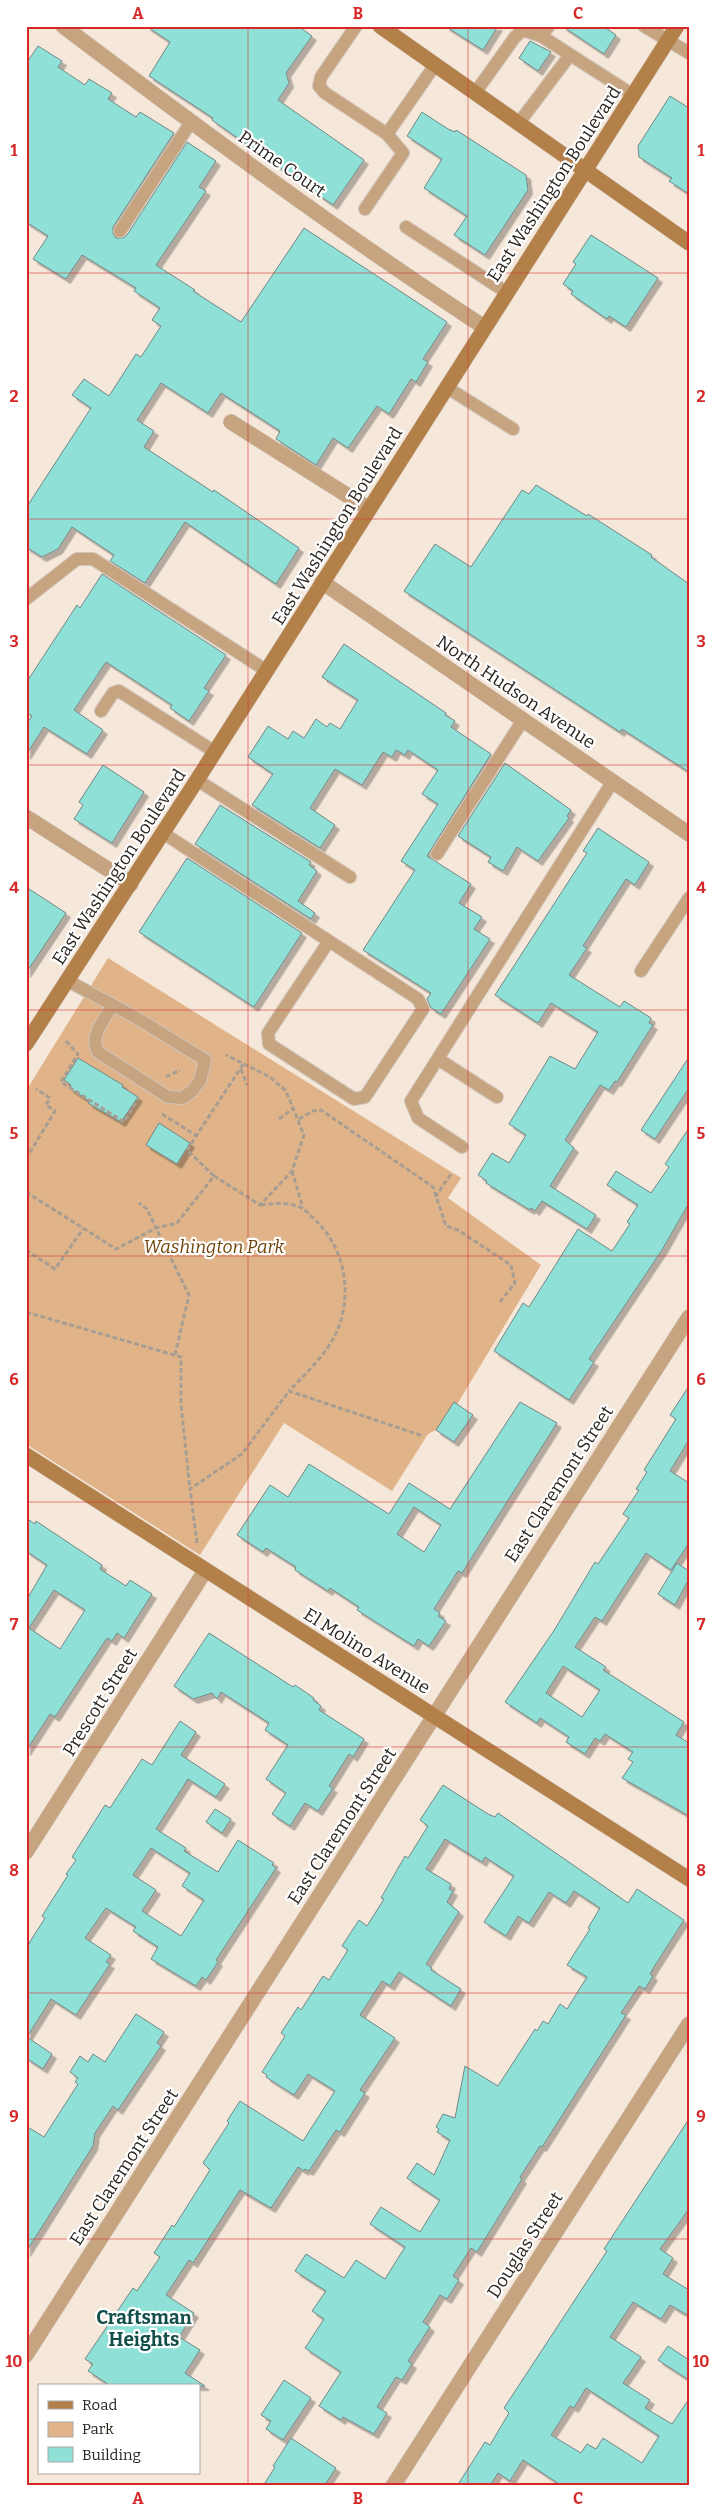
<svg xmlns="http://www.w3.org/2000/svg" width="715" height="2512" font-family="Bitter,serif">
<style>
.green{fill:#e0b488}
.building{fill:#8fe1d8;stroke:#728785;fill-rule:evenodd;filter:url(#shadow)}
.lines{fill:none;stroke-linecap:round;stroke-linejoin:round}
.lane-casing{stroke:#d1c4b8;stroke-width:14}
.street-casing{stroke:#d1c4b8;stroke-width:16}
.secondary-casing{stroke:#d1c4b8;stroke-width:16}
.path{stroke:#a89d92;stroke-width:3;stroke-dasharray:5 2.5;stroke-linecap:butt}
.lane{stroke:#c6a480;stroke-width:12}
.street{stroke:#c6a480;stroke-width:15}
.secondary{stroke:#b38049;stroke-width:15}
.grid{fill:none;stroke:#d62828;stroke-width:1;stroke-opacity:0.55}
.labels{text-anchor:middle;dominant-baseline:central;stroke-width:4.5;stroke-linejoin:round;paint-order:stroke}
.street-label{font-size:18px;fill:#2b2520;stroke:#fff}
.park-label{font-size:18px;font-style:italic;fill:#70450c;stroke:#fff}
.neighbourhood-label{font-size:19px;font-weight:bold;fill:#114e49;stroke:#fff}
.neatline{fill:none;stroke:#d62828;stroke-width:2}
.grid-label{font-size:16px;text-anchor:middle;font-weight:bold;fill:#d62828}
</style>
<defs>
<filter id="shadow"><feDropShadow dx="4.5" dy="4.5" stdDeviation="0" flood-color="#0004"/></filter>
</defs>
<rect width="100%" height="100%" fill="#f5e7d9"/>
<!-- green -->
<path class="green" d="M108,958L461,1178L448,1198L541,1265L444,1426L428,1434L392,1491L284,1423L200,1555L26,1444V1091Z"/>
<!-- building -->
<g class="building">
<path d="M146,26H298L312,36L286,73L289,83L278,100L364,160L333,205L212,120L213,118L149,76L170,42Z"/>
<path d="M445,26H498L483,50Z"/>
<path d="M562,26H603L616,35L604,54Z"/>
<path d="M530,41L551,52L538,71L519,58Z"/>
<path d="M38,46L62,61L58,67L85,85L89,79L112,93L108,99L136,117L140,112L174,133L113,227V234L116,238H123L127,235L187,142L216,161L199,187L206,191L156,265L195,290L193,291L241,322L304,228L447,322L423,359L428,362L416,382L411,379L389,414L377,406L348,448L333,438L316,465L276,439L280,431L221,393L208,413L161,383L137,420L154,431L144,447L213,492L214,490L299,548L276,584L185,522L145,583L110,561L114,555L72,527L58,549L42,557L26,547V508L91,408L72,395L84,379L109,396L136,354L141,357L161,326L152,320L160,308L134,291L136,288L82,255L66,279L33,259L48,236L26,222V64Z"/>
<path d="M670,96L689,108V194L669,181L672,178L639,157L638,146Z"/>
<path d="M422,112L448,129L455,132L456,130L526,175L528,190L485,255L454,235L467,216L424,188L442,159L407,136Z"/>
<path d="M591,235L658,278L626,327L609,316L607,319L571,294L573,291L563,284L576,264L573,262Z"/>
<path d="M536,485L587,516L588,514L652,555L651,557L689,584V772L622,729L620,732L404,591L435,544L471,567L522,490L529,494Z"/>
<path d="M102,574L226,655L204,688L209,691L189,721L170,708L172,705L106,662L74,710L103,730L87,754L44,727L26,755V725L32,716L26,712V683L77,605L80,608Z"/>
<path d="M344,644L446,713L445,715L455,721L451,727L491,754L427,856L471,884L459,903L482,917L474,929L490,939L441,1014L431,1008L427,999L431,993L363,950L415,870L401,861L438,804L422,794L438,770L408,750L405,755L396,750L392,757L383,752L362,785L335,769L310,808L335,825L320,848L252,805L273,774L248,757L268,726L288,739L293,731L304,738L316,719L327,727L330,723L340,729L358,700L322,677Z"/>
<path d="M505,763L571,810L567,816L569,818L538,861L517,847L503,871L488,862L491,857L458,836Z"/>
<path d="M103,765L144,792L112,843L74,819L83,805L79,802Z"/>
<path d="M220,805L311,862L309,865L317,871L298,901L315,913L311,919L195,844Z"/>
<path d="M598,828L649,862L635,885L626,879L583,946L587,948L569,975L620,1007L624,1001L651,1018L649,1023L653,1025L617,1082L615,1081L609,1090L600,1085L565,1140L574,1148L550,1186L596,1215L587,1229L542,1201L535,1211L531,1208L530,1210L486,1183L487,1181L478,1175L492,1153L509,1163L526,1135L509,1124L550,1056L575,1069L598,1032L551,1003L538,1023L495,995L587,853L583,851Z"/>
<path d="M187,858L302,933L254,1007L139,932Z"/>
<path d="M26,887L66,913L26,973Z"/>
<path d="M689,1057V1088L655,1139L641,1130Z"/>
<path d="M78,1058L123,1085L122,1087L138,1097L121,1122L88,1103L89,1101L69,1088L71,1085L64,1080Z"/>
<path d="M159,1123L190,1143L177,1164L146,1145Z"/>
<path d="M689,1128V1203L662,1250L589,1359L594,1362L569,1400L494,1351L523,1303L529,1307L578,1229L612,1251L630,1224L627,1222L638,1205L607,1185L616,1171L651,1193L669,1167L665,1164Z"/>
<path d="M689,1386V1440L670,1471L689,1483V1543L671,1570L646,1553L602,1621L595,1617L575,1647L606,1667L603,1670L684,1722L676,1735L689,1743V1816L622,1778L633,1762L628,1759L633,1752L605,1734L600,1741L595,1738L585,1754L566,1742L569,1737L540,1718L537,1723L505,1702L555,1629L595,1562L598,1564L629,1518L623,1514L639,1490L636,1489L647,1472L644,1470L676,1419L670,1415ZM563,1666L600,1690L582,1717L546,1693Z"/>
<path d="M454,1402L473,1415L454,1442L436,1430Z"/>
<path d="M520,1402L557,1423L462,1573L458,1571L434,1609L440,1613L438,1616L446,1621L429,1646L418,1639L414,1646L357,1610L359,1607L330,1588L328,1591L295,1570L296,1567L266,1548L263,1552L237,1535L270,1485L288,1497L309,1464L389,1514L409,1483L450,1509ZM414,1507L441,1525L424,1552L397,1534Z"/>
<path d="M26,1518L35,1524L36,1521L102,1565L100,1569L126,1586L130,1580L152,1594L124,1638L117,1633L112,1641L107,1638L55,1717L50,1714L26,1751V1601L47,1565L26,1551ZM54,1590L85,1610L60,1649L29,1628Z"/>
<path d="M677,1563L689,1571V1579L675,1605L658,1594Z"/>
<path d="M209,1633L293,1687L295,1685L314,1698L313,1700L321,1706L319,1710L364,1739L353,1757L349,1754L329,1786L333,1788L318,1811L305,1803L290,1826L272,1814L286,1793L266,1779L288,1745L265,1730L269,1723L221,1692L217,1699L212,1693L193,1699L174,1686Z"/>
<path d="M180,1721L196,1732L181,1755L225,1784L216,1797L188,1779L156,1829L186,1848L184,1851L218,1872L238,1840L274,1863L272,1865L276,1868L216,1960L218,1962L206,1980L202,1977L196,1986L151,1959L158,1947L133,1931L136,1927L106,1908L85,1938L111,1955L106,1962L110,1964L76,2015L51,1999L27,2037L52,2054L43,2069L26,2058V1948L45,1918L42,1916L68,1875L66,1874L76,1860L72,1857L105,1805L110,1808L142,1759L152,1765ZM151,1848L190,1873L182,1886L204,1900L181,1936L142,1911L156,1890L133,1875Z"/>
<path d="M443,1785L488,1814L495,1817L498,1813L628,1903L637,1889L684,1920L654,1967L650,1974L653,1976L645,1989L639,1986L621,2013L626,2015L542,2147L540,2146L520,2177L522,2179L477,2252L471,2248L453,2276L459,2280L447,2299L440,2295L423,2322L430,2327L408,2361L412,2364L402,2380L396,2377L377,2407L387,2413L374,2434L343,2417L341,2420L319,2406L341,2372L305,2348L324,2319L312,2311L326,2291L295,2271L306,2254L344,2278L356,2260L385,2279L405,2247L370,2224L381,2207L420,2232L440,2200L407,2178L417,2163L434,2175L450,2140L437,2132L439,2129L436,2127L443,2114L455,2118L465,2066L498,2086L535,2029L537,2031L543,2021L548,2024L560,2004L567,2009L587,1977L567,1965L590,1929L588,1928L600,1908L574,1891L566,1903L549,1892L529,1923L518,1916L506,1936L484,1922L514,1876L485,1857L482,1862L445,1839L426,1869L451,1884L449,1889L453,1891L447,1902L459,1912L426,1964L432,1968L431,1970L461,1989L451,2006L399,1972L390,1986L382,1981L360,2015L395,2038L360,2090L365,2093L340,2132L336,2130L309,2171L305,2169L304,2171L298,2167L271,2208L240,2190L193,2263L189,2260L166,2295L194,2313L179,2337L200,2350L185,2373L205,2386H111L88,2371L93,2364L85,2359L133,2288L137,2291L160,2257L154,2253L172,2225L174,2227L210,2170L203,2163L229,2123L227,2121L240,2101L303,2141L335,2091L308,2074L294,2095L266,2077L267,2075L262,2072L285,2036L281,2033L298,2007L301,2010L323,1976L329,1980L348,1950L342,1946L359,1920L367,1926L384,1899L381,1898L405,1856L408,1858L428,1826L420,1820Z"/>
<path d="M215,1809L231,1819L222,1833L206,1822Z"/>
<path d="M136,2014L164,2032L157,2043L161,2046L118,2110L113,2106L95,2133L93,2146L26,2252V2126L44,2137L78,2084L75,2082L78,2078L70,2072L80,2056L88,2062L93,2054L105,2062Z"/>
<path d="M689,2119V2209L660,2249L673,2258L663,2274L689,2290V2316L670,2305L661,2319L633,2302L610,2337L641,2357L623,2383L650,2400L645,2408L672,2424L689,2399V2486H562L523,2460L510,2481L498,2473L490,2486H457L485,2442L490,2445L509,2413L504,2408L607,2251L604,2249ZM586,2388L659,2436L642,2463L603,2438L596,2449L587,2444L581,2453L551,2435L570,2406L574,2408Z"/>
<path d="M668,2346L689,2360V2380L658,2360Z"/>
<path d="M284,2380L311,2398L283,2440L266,2429L271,2421L261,2415Z"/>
<path d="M291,2438L336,2468L324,2486H263L275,2467L273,2466Z"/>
</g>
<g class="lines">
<defs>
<g id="lane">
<path d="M356,26L321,77L319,86L325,93L387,134L403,153L365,209"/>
<path d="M644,26L689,53"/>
<path d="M541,36L633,95"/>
<path d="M475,93L515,37L523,30L541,36L549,26"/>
<path d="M518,124L570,55"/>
<path d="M387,134L435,65"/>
<path d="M406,227L506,292"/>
<path d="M120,231L191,122"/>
<path d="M446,387L513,429"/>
<path d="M26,599L77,559H93L267,671"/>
<path d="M101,711L113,693L119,691L215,752"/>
<path d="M197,780L350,877"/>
<path d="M163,833L418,999L423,1009L365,1097L354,1099L269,1044L268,1033L329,941"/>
<path d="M437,854L523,720"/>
<path d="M641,971L689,898"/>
<path d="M68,981L135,1017L205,1060L200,1081L192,1091L182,1098L168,1097L98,1052C89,1036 104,1020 113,1005"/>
<path d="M438,1059L497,1097"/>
<path d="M462,1147L418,1118L411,1101L613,781"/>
</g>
<g id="street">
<path d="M63,26C201,130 340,233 484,327"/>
<path d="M231,422L369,509"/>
<path d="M322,582L689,834"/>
<path d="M26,817L131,884"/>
<path d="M26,1852L205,1571"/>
<path d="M26,2355L689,1317"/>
<path d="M393,2486L689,2024"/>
</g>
<g id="secondary">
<path d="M380,26L689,243"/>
<path d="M26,1044L197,780L677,26"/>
<path d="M26,1455L689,1879"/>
</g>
</defs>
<!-- lane casing -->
<use href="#lane" class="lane-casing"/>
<!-- street casing -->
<use href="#street" class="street-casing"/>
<!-- secondary casing -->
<use href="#secondary" class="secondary-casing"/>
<!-- path -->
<g class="path">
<path d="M66,1041L78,1054L61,1082L124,1122L139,1098"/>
<path d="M241,1069L247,1085"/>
<path d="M166,1077L180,1070"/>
<path d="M162,1114L197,1136"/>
<path d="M279,1119L294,1108"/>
<path d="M299,1119L313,1111L321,1110L433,1187L446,1226L458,1230L511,1265L515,1283L500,1302"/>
<path d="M26,1159L55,1111L46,1105L50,1098L36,1089"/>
<path d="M292,1171L303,1208"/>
<path d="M214,1176L187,1150L244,1063"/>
<path d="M26,1192L116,1249L156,1228L147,1209L139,1203"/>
<path d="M435,1197L451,1174"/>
<path d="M261,1205C275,1203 289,1202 302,1208C307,1211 312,1217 316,1221C345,1248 353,1295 337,1331C327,1354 306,1373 289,1391"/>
<path d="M26,1250L55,1269L83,1229"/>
<path d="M26,1312L181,1357V1405L190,1489"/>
<path d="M175,1355L189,1295L156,1228L177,1223L214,1176L260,1205L292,1171L304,1135L286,1091L270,1077L226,1055"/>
<path d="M197,1543L190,1489L242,1454L289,1391L423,1436"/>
</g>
<!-- lane -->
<use href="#lane" class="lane"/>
<!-- street -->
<use href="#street" class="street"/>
<!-- secondary -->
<use href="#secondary" class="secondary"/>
</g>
<!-- grid -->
<path class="grid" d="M248,26V2486M468,26V2486M26,273H689M26,519H689M26,765H689M26,1010H689M26,1256H689M26,1502H689M26,1747H689M26,1993H689M26,2239H689"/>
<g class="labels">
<!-- street labels -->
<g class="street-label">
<text transform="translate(282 164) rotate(35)">Prime Court</text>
<text transform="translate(554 184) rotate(-57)">East Washington Boulevard</text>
<text transform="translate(337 526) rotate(-58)">East Washington Boulevard</text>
<text transform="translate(516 692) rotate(34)">North Hudson Avenue</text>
<text transform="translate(119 867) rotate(-57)">East Washington Boulevard</text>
<text transform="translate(559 1484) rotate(-57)">East Claremont Street</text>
<text transform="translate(367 1651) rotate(32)">El Molino Avenue</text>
<text transform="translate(100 1702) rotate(-58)">Prescott Street</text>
<text transform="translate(342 1826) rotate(-57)">East Claremont Street</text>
<text transform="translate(124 2167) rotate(-57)">East Claremont Street</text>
<text transform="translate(525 2245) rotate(-57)">Douglas Street</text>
</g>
<!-- park labels -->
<g class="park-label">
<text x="214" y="1247">Washington Park</text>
</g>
<!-- neighbourhood labels -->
<g class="neighbourhood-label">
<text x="144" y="2317">Craftsman<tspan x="144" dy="22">Heights</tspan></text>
</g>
</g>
<!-- border -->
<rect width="715" height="2512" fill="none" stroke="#ffffff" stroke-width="55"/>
<!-- legend -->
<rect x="38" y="2384" width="162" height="90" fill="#ffffff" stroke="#aaa8a6"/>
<rect x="48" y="2401" width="25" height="8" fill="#b38049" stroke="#aaa8a6"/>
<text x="82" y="2410" font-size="15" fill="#2b2520">Road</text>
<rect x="48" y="2422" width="25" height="15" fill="#e0b488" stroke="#aaa8a6"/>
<text x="82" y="2434" font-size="15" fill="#2b2520">Park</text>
<rect x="48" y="2447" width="25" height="15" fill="#8fe1d8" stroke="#aaa8a6"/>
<text x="82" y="2460" font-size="15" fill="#2b2520">Building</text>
<rect x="28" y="28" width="660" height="2456" class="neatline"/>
<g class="grid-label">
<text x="138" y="19">A</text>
<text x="358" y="19">B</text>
<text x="578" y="19">C</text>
<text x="14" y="156">1</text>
<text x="701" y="156">1</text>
<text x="14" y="402">2</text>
<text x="701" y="402">2</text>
<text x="14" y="647">3</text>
<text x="701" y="647">3</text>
<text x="14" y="893">4</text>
<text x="701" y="893">4</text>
<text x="14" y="1139">5</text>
<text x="701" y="1139">5</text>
<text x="14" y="1385">6</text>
<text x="701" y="1385">6</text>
<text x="14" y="1630">7</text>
<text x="701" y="1630">7</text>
<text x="14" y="1876">8</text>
<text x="701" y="1876">8</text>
<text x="14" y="2122">9</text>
<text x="701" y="2122">9</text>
<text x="14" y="2367">10</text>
<text x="701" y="2367">10</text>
<text x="138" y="2504">A</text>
<text x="358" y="2504">B</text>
<text x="578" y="2504">C</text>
</g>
</svg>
